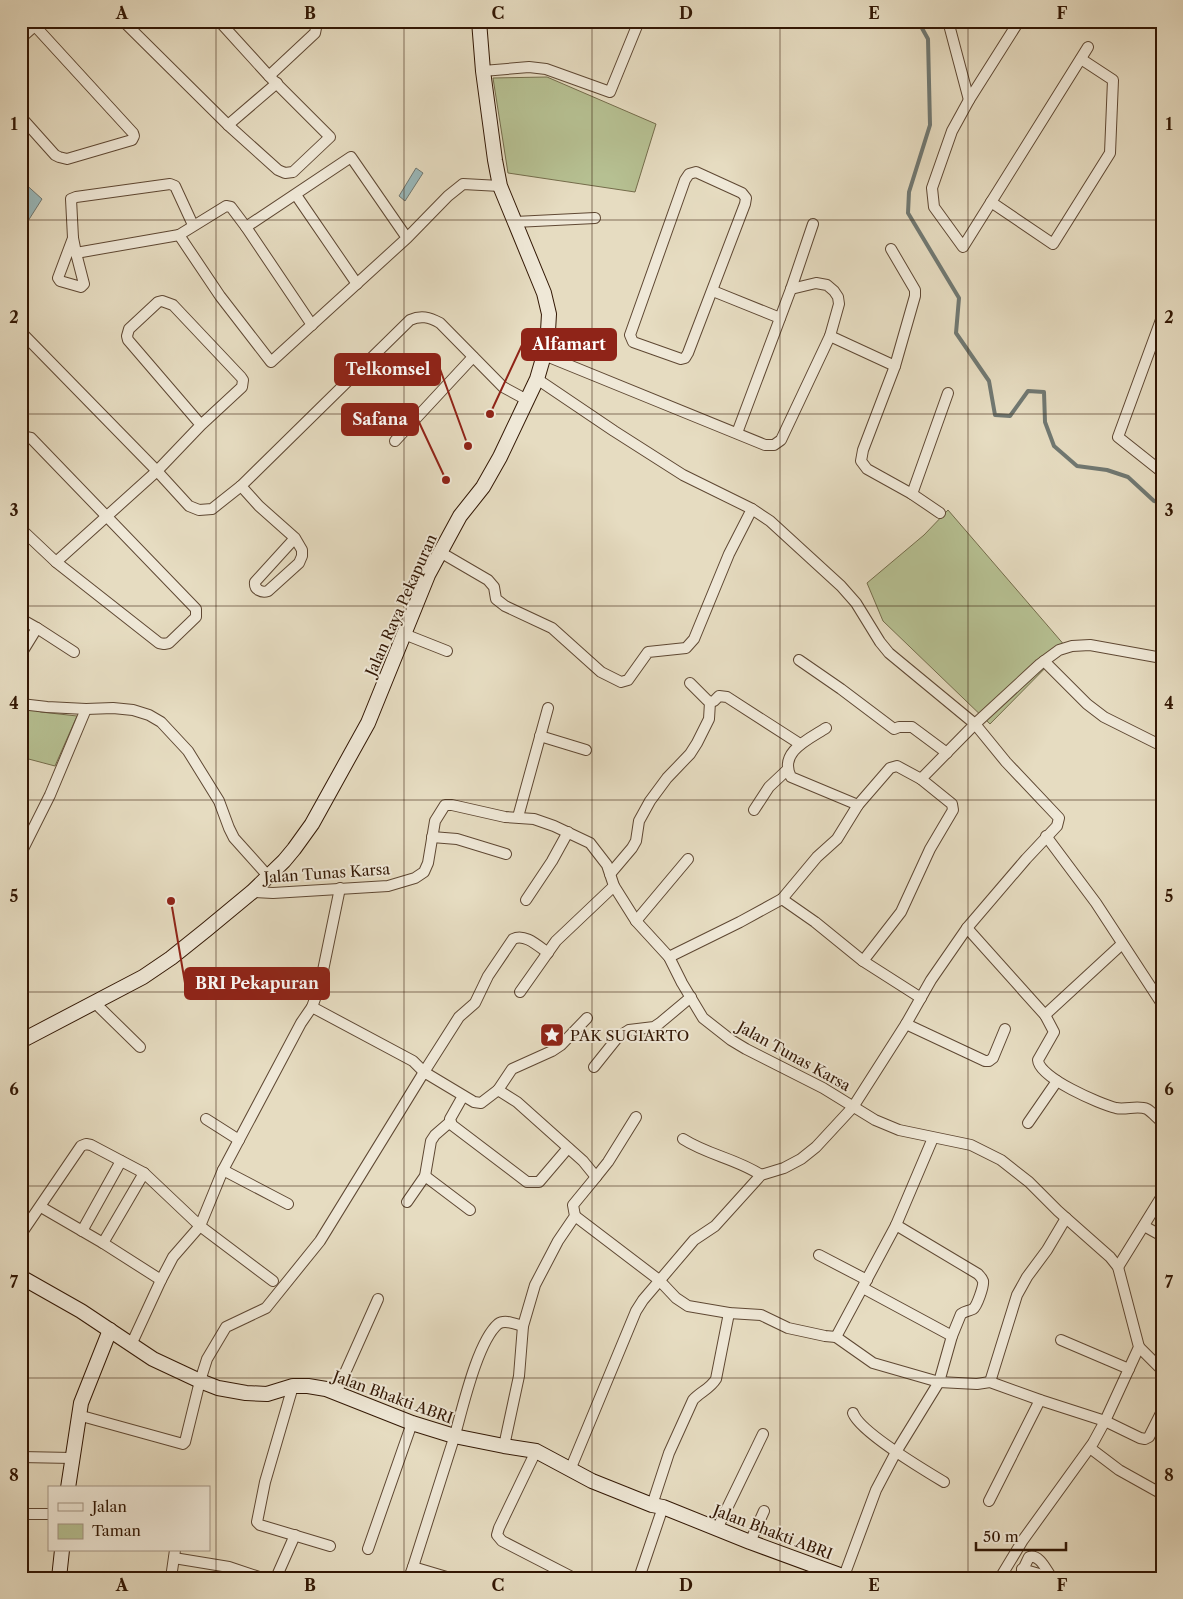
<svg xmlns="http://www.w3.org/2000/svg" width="1183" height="1599" font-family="'Libre Caslon Text',serif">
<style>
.green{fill:#b6c092;stroke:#746c4b}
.water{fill:#99b9bc;stroke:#707872}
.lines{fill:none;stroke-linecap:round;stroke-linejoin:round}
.stream{stroke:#707872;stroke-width:4}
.street-casing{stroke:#5f4833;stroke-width:12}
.secondary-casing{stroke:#321704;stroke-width:16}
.street{stroke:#efe8d7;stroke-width:10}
.secondary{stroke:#efe8d7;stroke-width:14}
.grid{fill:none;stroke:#321704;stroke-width:1;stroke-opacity:0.55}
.labels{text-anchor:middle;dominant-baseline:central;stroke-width:4;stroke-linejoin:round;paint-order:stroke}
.street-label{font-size:15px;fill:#321704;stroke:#efe8d7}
.poi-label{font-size:15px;fill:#321704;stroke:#efe8d7;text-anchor:start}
.leader{fill:none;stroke:#8f2418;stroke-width:2}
.callout-dot{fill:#8f2418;stroke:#efe8d7;stroke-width:2}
.callout{fill:#8f2418;stroke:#8f2418;stroke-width:2}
.callout-label{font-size:16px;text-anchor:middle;font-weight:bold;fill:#fff}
.neatline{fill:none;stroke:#321704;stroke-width:2}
.grid-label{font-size:16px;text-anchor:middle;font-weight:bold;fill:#321704}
</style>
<rect width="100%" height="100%" fill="#e6dcc1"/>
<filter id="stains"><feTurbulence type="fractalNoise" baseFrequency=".004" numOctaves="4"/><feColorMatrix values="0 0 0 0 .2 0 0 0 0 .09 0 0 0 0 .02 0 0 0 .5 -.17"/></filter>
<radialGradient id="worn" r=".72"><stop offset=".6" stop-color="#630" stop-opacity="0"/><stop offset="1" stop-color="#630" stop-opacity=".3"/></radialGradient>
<!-- green -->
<g class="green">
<path d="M547,77L656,124L635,192L508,173L493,78Z"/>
<path d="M948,510L1066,647L990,724L883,621L867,583L924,535Z"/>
<path d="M21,706L41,712L77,716L55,766L21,757Z"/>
</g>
<!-- water -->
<g class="water">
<path d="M416,168L423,173L405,201L399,196Z"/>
<path d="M21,180L42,199L21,232Z"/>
</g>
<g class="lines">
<!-- stream -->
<path class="stream" d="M918,21L928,39L930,125L909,192L908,213L959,298L956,333L989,381L995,415L1010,416L1028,391L1044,392L1045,422L1054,446L1077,466L1107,470L1128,477L1154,501L1162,504"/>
<defs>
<g id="street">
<path d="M123,21L228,125L278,170L285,173L293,172L330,137L269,76L315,33L316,28L313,21"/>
<path d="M219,21L269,76"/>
<path d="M948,21L969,100"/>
<path d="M1019,21L969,100L952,131L932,188L934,207L963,247L1088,47"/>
<path d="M21,38L39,22"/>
<path d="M483,71L529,67L546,69L610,92L639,21"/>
<path d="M21,117L55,155L59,157L67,159L132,140L134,136L133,133L35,26"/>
<path d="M228,125L277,83"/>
<path d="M696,172L742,193L746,198L745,204L688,353L685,358L681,359L633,342L630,335L685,180L689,174Z"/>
<path d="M296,195L357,284"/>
<path d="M991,202L1053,244L1110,153L1113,80L1081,59"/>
<path d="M515,222L595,218"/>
<path d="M246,227L312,325"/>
<path d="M179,235L76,253L73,238L71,199L76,197L170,184L175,186L193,225"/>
<path d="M73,238L58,278L60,281L81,287L84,284L76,253"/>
<path d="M407,238L351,157L246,227L231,207L226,206L179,235L220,296L271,362L407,238L448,196L463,184L500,186"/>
<path d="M891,249L915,290V296L895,366L863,450L861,461L867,469L912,494L940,513"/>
<path d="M713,291L780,318"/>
<path d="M1162,317L1118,437L1162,472"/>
<path d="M21,332L157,471L189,506L199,510L212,509L241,486L410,320C421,315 429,317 440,323L503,387L527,400"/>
<path d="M830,336L895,366"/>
<path d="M544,355L765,445H774L781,440L830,336L839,304L838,297L834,291L827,285L816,283L791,289"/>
<path d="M537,379L614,431L683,475L752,509L770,521L841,586L856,603L880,642L889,653L975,724L1006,762L1059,818L1057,826L1026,859L967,928L931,980L906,1024L853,1107L816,1147L801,1159L784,1168L761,1175L715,1226L694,1240L643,1300L636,1311L570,1470"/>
<path d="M737,433L791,289L813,224"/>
<path d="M21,436L31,438L196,609V617L169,643L164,644L159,643L56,562L21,529"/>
<path d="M395,441L473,357"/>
<path d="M241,486L259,506L295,538L302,550V556L299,563L268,591C262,593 254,590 255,582L295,538"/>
<path d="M912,494L948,393"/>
<path d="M440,552L488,580L494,587L496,599L505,606L552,628L601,672L621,682L628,680L648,652L686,648L694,639L729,554L752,509"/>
<path d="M56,562L157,471L201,425L242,387L243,380L241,377L173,305L162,301L158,302L129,329L127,336L128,340L201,425"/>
<path d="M21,619L37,628"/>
<path d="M404,634L447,651"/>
<path d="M21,654L37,628L74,652"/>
<path d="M799,660L841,689L894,729L899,727H912L947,753"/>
<path d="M1044,661L1087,704L1104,717L1162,746"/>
<path d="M690,683L707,700L710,702L714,701L719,696L727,697L800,744"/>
<path d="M21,704L47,707L86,709L113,708L133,710L149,715L161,722L188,751L219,801L229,828L234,838L268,876"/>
<path d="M826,728C809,739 778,752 791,777L858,805"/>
<path d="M540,736L586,750"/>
<path d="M754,810L769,787L787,770"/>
<path d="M518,817L548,708"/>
<path d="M1046,836L1096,903L1162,1004"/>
<path d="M432,837L457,839L506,854"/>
<path d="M21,853L50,795L86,709"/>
<path d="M610,874L632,848L636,841L639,821L650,801L667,778L690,754L697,743L709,719L710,702"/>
<path d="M252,892L273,893L388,886L415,878L424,872L428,863L435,821L445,805H452L505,817L534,819L554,826L590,843L607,865L614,886L636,921L669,957L682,983L703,1018L731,1040L746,1049L823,1088L875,1120L899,1130L971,1145L1001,1160L1029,1182L1058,1211L1110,1257L1118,1267L1139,1347L1105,1421L1093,1443L1023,1540L1000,1578"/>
<path d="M782,899L815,922L863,961L921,998"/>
<path d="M526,900L552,861L568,832"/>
<path d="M636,921L688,859"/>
<path d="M967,928L1045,1015L1054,1032L1038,1060C1039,1078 1100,1104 1116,1108C1126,1110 1138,1105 1147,1109C1152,1112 1157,1118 1162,1122"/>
<path d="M669,957L740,922L782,899L817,857L837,839L858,805L890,768L897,766L921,779L975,724L1040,664L1059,650L1072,646L1090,645L1162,658"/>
<path d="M863,961L901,912L930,849L953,810L952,804L921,779"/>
<path d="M520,992L556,941L614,886"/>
<path d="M94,1002L140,1047"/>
<path d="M312,1007L413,1061L424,1072L459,1017L475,1003L488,976L513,939C525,933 538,946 548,953"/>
<path d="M1045,1015L1122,944"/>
<path d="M906,1024L985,1061H989L993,1058L1005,1029"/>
<path d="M594,1067L618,1037L629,1030L654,1027L660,1023L691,997"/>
<path d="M498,1090L512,1069L552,1051L561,1045L587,1018"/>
<path d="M463,1096L450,1119L452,1125L527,1182H539L568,1148"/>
<path d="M206,1119L239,1140"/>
<path d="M1028,1123L1057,1081"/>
<path d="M683,1139C708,1155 737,1159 761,1175"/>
<path d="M223,1170L288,1204"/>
<path d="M425,1176L470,1210"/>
<path d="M596,1177L608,1162L636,1117"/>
<path d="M407,1202L425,1176L431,1141L435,1135L450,1122"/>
<path d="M41,1207L103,1243L161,1280"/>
<path d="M575,1216L659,1280L676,1298L688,1306L729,1313L761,1315L788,1328L825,1336L836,1337L873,1363L939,1382L977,1384L990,1382L1040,1400L1105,1421L1140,1438L1145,1439L1149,1437L1162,1411"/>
<path d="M896,1225L978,1274C980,1276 982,1278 983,1281C984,1286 977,1306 973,1309C969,1311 965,1311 961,1314L952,1336"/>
<path d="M1144,1226L1162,1236"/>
<path d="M82,1231L121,1161"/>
<path d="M21,1234L81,1146L86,1144L91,1145L144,1173L200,1226L273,1281"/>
<path d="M103,1243L144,1173"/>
<path d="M819,1255L867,1280"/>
<path d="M1118,1267L1162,1196"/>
<path d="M836,1337L896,1225L933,1138"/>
<path d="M1061,1340L1129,1369"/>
<path d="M131,1345L161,1280L173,1257L200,1226L223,1170L301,1023L312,1007L320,985L340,888"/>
<path d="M1139,1347L1162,1370"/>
<path d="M990,1382L1017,1295L1027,1277L1047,1250L1066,1218"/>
<path d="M293,1386L265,1482L257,1522L260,1525L330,1546"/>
<path d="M336,1393L378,1299"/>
<path d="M853,1413C860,1432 924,1470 944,1482"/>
<path d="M78,1415L183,1444L185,1442L200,1381L207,1359L226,1327L266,1308L320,1241L424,1072L474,1102L481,1103L498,1090L517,1102L583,1161L596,1177L573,1205L575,1216L558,1241L535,1285L523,1326L519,1376L504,1446"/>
<path d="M1090,1448L1119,1470L1162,1494"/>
<path d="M536,1451L499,1528L497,1535L502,1541L570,1576"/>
<path d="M21,1457L72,1458"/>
<path d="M989,1501L1040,1400"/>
<path d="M652,1505L669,1453L693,1400C700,1392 710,1389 716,1379L729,1313"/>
<path d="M21,1514H49"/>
<path d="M717,1529L763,1434"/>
<path d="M750,1542L764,1511"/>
<path d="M368,1549L412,1423"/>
<path d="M174,1558L229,1567L262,1578"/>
<path d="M413,1567L450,1578"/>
<path d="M1022,1569L1053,1578"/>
<path d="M844,1576L876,1490L896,1452L939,1382L952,1336L863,1288"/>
<path d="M171,1578L175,1550"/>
<path d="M276,1578L295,1535"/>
<path d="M409,1578L413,1567C427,1524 440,1481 454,1438C462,1411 477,1342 498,1324C505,1319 515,1324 523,1326"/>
<path d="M639,1578L663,1507"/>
<path d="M814,1578L818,1567"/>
<path d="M1019,1578L1029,1557C1040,1554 1046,1570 1052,1578"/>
<path d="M1160,1578L1162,1574"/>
</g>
<g id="secondary">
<path d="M21,1041L143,977L171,958L206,930L252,892L284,861L294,849L312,824L368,723L428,575L460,516L483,487L500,457L537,379L544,355L548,331L549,314L544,293L500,186L495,160L483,71L479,21"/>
<path d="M21,1277L81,1311L153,1359L200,1381L218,1388L246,1393L267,1394L293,1386H308L326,1389L412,1423L454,1436L504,1446L536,1451L592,1481L652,1505L663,1507L750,1542L848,1578"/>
<path d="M68,1488L81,1403L110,1330"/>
<path d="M59,1578L62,1550"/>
</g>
</defs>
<!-- street casing -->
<use href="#street" class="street-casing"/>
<!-- secondary casing -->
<use href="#secondary" class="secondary-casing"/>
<!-- street -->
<use href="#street" class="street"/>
<!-- secondary -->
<use href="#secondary" class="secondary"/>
</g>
<!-- grid -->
<path class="grid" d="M216,21V1578M404,21V1578M592,21V1578M780,21V1578M968,21V1578M21,220H1162M21,414H1162M21,606H1162M21,800H1162M21,992H1162M21,1186H1162M21,1378H1162"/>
<!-- icons -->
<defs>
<symbol id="sight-square" viewBox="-11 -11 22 22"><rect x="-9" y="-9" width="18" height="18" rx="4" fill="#8f2418" stroke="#efe8d7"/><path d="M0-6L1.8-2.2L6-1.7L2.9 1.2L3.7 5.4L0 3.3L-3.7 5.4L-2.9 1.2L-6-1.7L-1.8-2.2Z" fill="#fff"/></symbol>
</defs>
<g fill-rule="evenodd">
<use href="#sight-square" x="538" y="1021" width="28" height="28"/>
</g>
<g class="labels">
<!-- street labels -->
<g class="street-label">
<text transform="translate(401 605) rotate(-66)">Jalan Raya Pekapuran</text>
<text transform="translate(327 873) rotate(-4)">Jalan Tunas Karsa</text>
<text transform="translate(794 1056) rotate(29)">Jalan Tunas Karsa</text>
<text transform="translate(393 1397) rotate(20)">Jalan Bhakti ABRI</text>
<text transform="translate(773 1532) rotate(21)">Jalan Bhakti ABRI</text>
</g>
<!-- poi labels -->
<g class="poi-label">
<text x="570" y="1035">PAK SUGIARTO</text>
</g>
</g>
<!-- callouts -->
<path class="leader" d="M490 414L522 345M468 446L440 369M446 480L418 420M171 901L185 983"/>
<g class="callout-dot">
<circle cx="490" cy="414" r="5"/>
<circle cx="468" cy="446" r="5"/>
<circle cx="446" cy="480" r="5"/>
<circle cx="171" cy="901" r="5"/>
</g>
<g class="callout">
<rect x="522" y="329" width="94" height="31" rx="5"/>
<rect x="335" y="354" width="105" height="31" rx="5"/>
<rect x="342" y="404" width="76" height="31" rx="5"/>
<rect x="185" y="968" width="144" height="31" rx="5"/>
</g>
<g class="callout-label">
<text x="569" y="350">Alfamart</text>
<text x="388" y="375">Telkomsel</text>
<text x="380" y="425">Safana</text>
<text x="257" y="989">BRI Pekapuran</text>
</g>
<!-- margin -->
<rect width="1183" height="1599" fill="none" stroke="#e6dcc1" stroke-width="55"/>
<!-- legend -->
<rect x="48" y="1486" width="162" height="65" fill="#efe8d7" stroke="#a39483"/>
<rect x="58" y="1503" width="25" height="8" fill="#efe8d7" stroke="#a39483"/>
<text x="92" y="1512" font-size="15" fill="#321704">Jalan</text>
<rect x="58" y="1524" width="25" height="15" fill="#b6c092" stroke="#a39483"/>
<text x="92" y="1536" font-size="15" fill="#321704">Taman</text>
<!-- scale -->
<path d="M976 1542v8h90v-8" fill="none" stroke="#321704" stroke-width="2.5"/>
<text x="983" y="1542" font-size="15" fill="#321704" stroke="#efe8d7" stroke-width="4" paint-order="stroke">50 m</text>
<rect x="28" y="28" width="1128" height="1544" class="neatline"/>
<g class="grid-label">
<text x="122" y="19">A</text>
<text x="310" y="19">B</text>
<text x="498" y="19">C</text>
<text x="686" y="19">D</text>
<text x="874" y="19">E</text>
<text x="1062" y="19">F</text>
<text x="14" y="130">1</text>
<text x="1169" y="130">1</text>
<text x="14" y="323">2</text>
<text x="1169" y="323">2</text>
<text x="14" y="516">3</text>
<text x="1169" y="516">3</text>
<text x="14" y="709">4</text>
<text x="1169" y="709">4</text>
<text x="14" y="902">5</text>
<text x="1169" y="902">5</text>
<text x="14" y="1095">6</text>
<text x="1169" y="1095">6</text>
<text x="14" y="1288">7</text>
<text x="1169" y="1288">7</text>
<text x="14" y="1481">8</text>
<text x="1169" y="1481">8</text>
<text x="122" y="1591">A</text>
<text x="310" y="1591">B</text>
<text x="498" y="1591">C</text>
<text x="686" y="1591">D</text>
<text x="874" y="1591">E</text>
<text x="1062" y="1591">F</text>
</g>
<rect width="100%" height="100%" filter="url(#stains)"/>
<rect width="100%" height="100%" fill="url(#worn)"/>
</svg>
